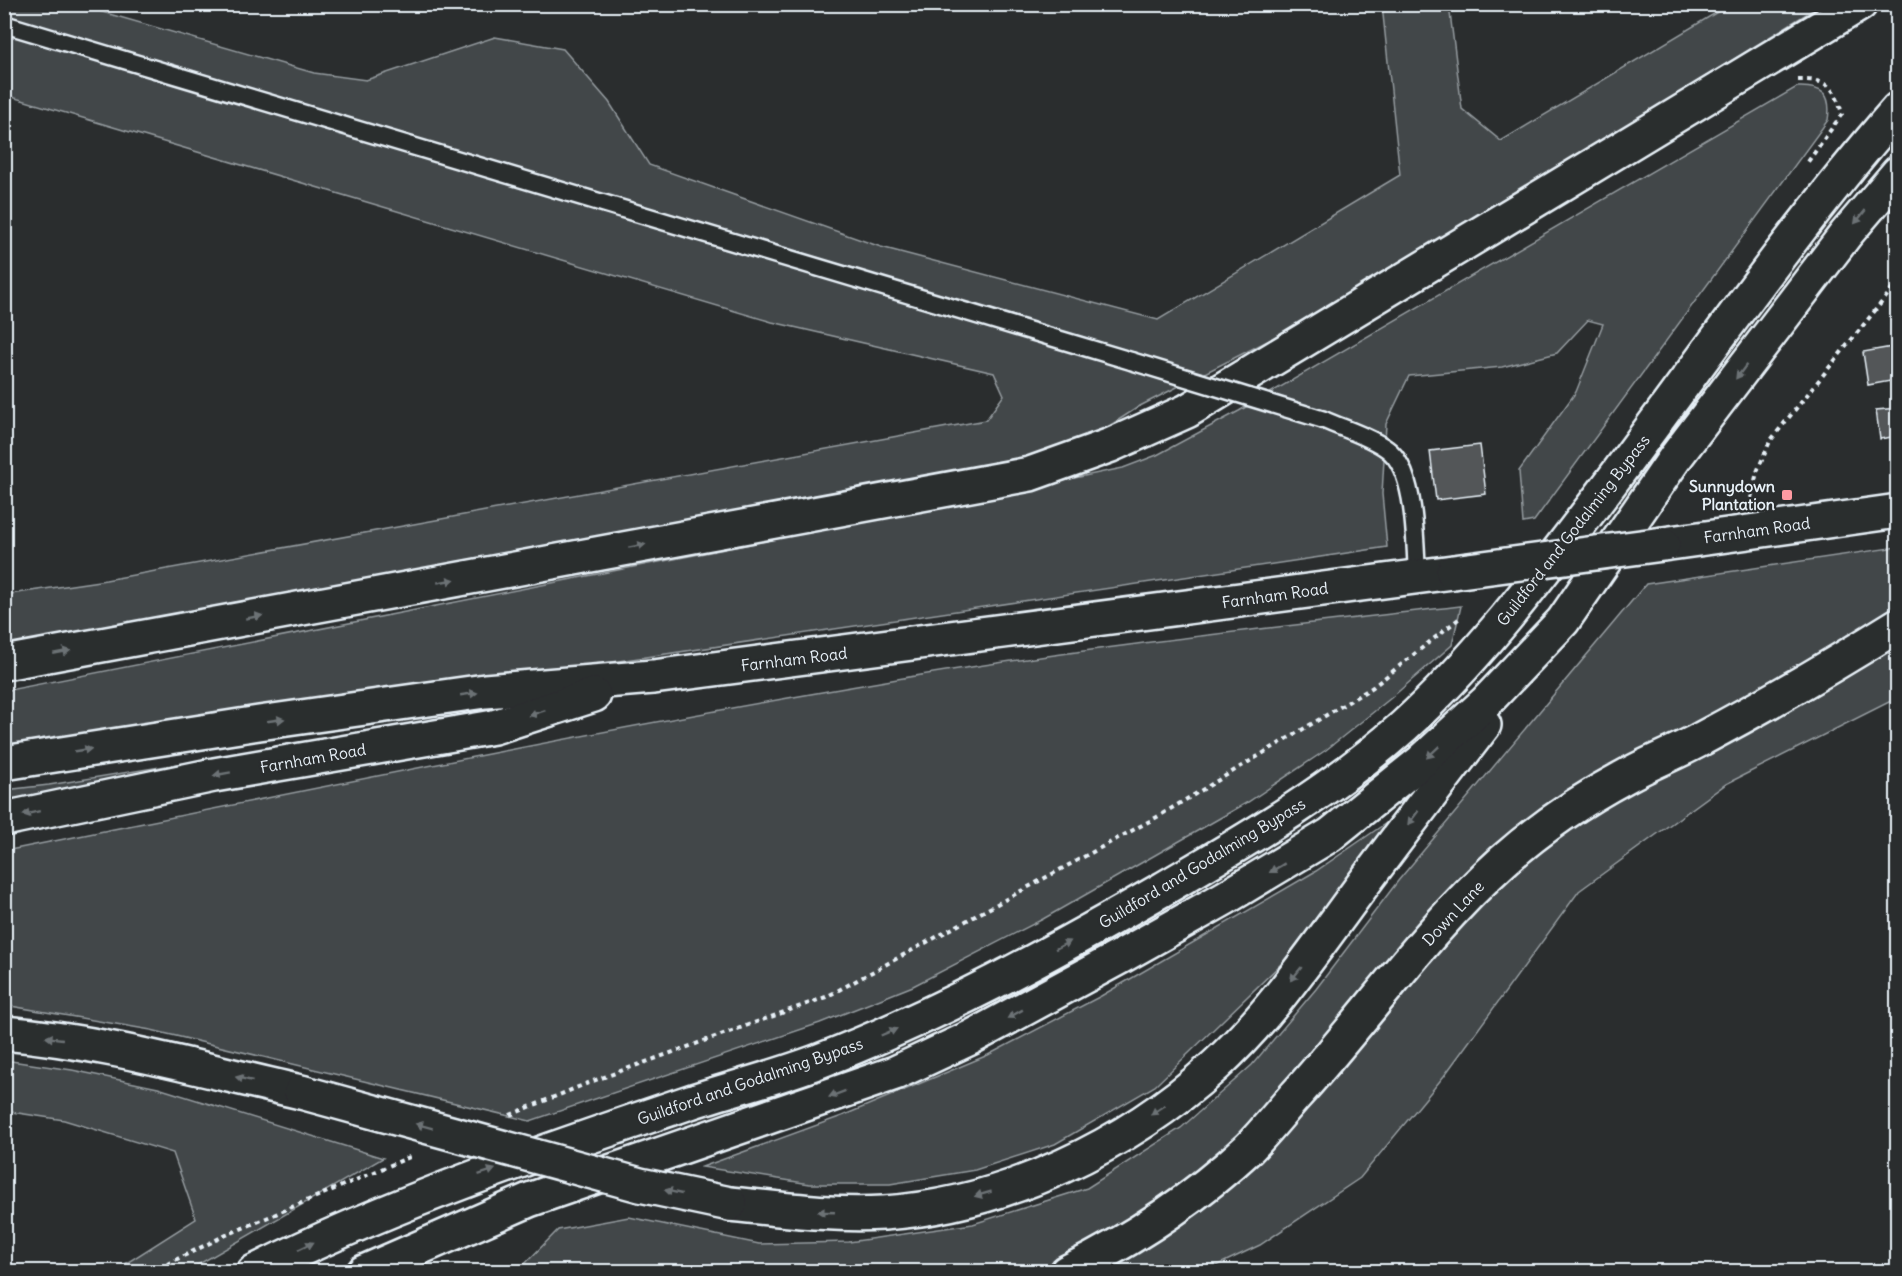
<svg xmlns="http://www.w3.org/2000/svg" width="1902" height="1276" font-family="Delius,sans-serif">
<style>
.green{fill:#424648;stroke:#959ca0;stroke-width:1.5}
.building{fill:#535759;stroke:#e8f1f8;stroke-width:1.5}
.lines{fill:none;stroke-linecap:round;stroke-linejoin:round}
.lane-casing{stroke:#e8f1f8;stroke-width:21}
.secondary-casing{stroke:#e8f1f8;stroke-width:38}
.primary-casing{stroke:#e8f1f8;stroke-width:38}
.highway-casing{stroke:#e8f1f8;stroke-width:38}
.path{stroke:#e8f1f8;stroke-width:4;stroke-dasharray:4.5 4.5;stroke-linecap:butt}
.lane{stroke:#2a2d2e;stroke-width:16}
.secondary{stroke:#2a2d2e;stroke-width:33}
.primary{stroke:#2a2d2e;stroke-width:33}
.highway{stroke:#2a2d2e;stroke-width:33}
.lane-bridge-casing{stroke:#e8f1f8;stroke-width:21;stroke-linecap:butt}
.primary-bridge-casing{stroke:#e8f1f8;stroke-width:38;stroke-linecap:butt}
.highway-bridge-casing{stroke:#e8f1f8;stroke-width:38;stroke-linecap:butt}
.lane-bridge{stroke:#2a2d2e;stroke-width:16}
.primary-bridge{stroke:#2a2d2e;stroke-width:33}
.highway-bridge{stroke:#2a2d2e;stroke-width:33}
.oneway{fill:#6c7275}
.poi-dot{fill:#ff9aa2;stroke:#2a2d2e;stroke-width:2}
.labels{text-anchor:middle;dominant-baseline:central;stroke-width:4.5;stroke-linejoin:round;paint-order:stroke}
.poi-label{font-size:16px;font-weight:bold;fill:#e8f1f8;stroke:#2a2d2e;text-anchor:end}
.street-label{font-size:16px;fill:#e8f1f8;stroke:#2a2d2e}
</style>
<rect width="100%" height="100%" fill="#2a2d2e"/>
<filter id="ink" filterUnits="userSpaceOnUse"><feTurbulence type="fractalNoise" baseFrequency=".0167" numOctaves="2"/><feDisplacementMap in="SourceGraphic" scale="12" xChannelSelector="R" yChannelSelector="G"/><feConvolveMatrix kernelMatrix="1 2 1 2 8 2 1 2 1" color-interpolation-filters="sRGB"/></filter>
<g filter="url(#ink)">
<!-- green -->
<g class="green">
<path d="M5,5H78L314,73L366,80L495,37L563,49L609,102L649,165L881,247L1158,320L1400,175L1382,5H1449L1462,109L1501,141L1729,5H1821L1332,308L1140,406L1103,430L1063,450L1027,462L5,651L4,595L106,580L986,420L1004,395L994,373L772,322L5,95Z"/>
<path d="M1797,87C1823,86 1832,94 1828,120L1534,521L1523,523L1519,471L1576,392L1603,324L1588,320L1557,353L1502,367L1409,376L1386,424L1382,494L1387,547L5,752L4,691L816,531L1123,468L1157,455L1239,411Z"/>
<path d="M1897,547V698L1726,784L1579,891L1444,1076L1360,1178L1260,1245L1203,1272H517L558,1230L629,1217L759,1244L849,1242L973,1224L1087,1188L1181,1128L1252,1065L1316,989L1398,881L1646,584Z"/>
<path d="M1461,606L1452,645L1391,698L1326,750L1248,802L1043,919L913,986L820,1023L530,1121L151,1030L5,1005V851C298,792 591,731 886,681C1077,648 1269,628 1461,606Z"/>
<path d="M487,714L5,810V790L49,785Z"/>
<path d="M1389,821L1283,962L1155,1086L1055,1144L975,1170L890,1184H810L702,1167L842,1116L988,1055L1101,996L1316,871Z"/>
<path d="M4,1060L72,1070L158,1088L383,1158L187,1271H114L196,1219L173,1153L64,1120L5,1111Z"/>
</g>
<!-- building -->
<g class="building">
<path d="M1898,346V395L1893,396L1890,381L1868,385L1863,352Z"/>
<path d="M1898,408V436L1880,439L1876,410Z"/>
<path d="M1480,445L1486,494L1436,500L1430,451Z"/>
</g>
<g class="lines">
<defs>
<g id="lane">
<path d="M4,24L1131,361"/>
<path d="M1324,420C1344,429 1369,436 1387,449C1416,469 1415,543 1417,576"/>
</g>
<path id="secondary" d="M1067,1272C1132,1240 1195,1198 1248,1149C1264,1133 1279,1114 1294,1097C1365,1019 1425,931 1503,861C1540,828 1583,799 1626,776C1651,762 1678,752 1703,738C1769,703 1834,665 1898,625"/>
<g id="primary">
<path d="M1663,544L1898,511"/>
<path d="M4,763L259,723L485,691L653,677L1453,572"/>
<path d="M4,819L214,775L494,727L594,695"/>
</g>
<g id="highway">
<path d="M4,663L1030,474L1111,445L1187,411L1860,4"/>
<path d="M4,1033C106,1042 203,1070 301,1092"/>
<path d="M730,1204C781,1209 833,1216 884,1213C1005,1205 1127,1146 1216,1065C1268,1017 1309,958 1350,902C1394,842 1439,784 1484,725"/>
<path d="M254,1272C394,1202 542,1152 690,1102C733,1088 777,1077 819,1061C939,1015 1052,953 1163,889C1246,840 1332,791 1404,726C1479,658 1539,577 1600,497C1698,367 1791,232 1898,109"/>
<path d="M364,1272L529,1200L895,1073L970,1038L1120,957L1225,898L1330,835L1422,761L1485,703L1563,621L1675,458L1846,234L1898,173"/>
</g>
</defs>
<!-- lane casing -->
<use href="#lane" class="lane-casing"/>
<!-- secondary casing -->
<use href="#secondary" class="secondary-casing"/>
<!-- primary casing -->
<use href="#primary" class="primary-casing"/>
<!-- highway casing -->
<use href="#highway" class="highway-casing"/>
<!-- path -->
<g class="path">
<path d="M1798,80C1827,79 1835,86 1842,114L1807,163"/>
<path d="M1751,498L1757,472L1770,441L1898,282"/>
<path d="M510,1115L593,1081L826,997L1157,817L1373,687L1461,617"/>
<path d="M151,1272L224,1236L412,1156"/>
</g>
<!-- lane -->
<use href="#lane" class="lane"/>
<!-- secondary -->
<use href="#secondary" class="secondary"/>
<!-- primary -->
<use href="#primary" class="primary"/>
<!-- highway -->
<use href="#highway" class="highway"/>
<defs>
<path id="lane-bridge" d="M1131,361L1324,420"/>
<path id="primary-bridge" d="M1453,572L1663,544"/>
<path id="highway-bridge" d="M301,1092L640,1185L730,1204"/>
</defs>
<!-- lane-bridge casing -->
<use href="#lane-bridge" class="lane-bridge-casing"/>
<!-- primary-bridge casing -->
<use href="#primary-bridge" class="primary-bridge-casing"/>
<!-- highway-bridge casing -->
<use href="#highway-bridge" class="highway-bridge-casing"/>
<!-- lane-bridge -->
<use href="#lane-bridge" class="lane-bridge"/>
<!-- primary-bridge -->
<use href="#primary-bridge" class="primary-bridge"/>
<!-- highway-bridge -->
<use href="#highway-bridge" class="highway-bridge"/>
</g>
<!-- one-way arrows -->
<defs><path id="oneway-solid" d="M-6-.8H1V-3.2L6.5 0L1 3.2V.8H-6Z" transform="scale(1.5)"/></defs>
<g class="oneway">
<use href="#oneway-solid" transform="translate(1860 217) rotate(129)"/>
<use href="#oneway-solid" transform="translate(1741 372) rotate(127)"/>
<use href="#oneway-solid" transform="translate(637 546) rotate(-10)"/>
<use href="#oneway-solid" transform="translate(446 581) rotate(-10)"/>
<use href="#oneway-solid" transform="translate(254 617) rotate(-10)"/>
<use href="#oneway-solid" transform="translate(62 652) rotate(-11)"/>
<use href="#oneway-solid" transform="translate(469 694) rotate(-8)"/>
<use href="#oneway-solid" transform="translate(537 713) rotate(162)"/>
<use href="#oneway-solid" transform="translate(276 720) rotate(-8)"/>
<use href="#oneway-solid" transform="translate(83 750) rotate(-9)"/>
<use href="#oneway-solid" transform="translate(1433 752) rotate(137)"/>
<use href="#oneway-solid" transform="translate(222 774) rotate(170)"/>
<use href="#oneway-solid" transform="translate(31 813) rotate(168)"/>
<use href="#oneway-solid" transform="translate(1413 818) rotate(127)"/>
<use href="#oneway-solid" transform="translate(1277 868) rotate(149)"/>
<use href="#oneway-solid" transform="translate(1063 945) rotate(-28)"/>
<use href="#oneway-solid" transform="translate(1296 974) rotate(129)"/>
<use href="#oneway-solid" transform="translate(1015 1014) rotate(151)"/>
<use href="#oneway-solid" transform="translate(889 1032) rotate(-23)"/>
<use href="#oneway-solid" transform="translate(54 1038) rotate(-174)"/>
<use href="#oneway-solid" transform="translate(244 1079) rotate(-167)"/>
<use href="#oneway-solid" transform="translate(837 1094) rotate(159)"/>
<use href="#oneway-solid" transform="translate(1158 1110) rotate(146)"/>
<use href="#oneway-solid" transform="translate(424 1126) rotate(-165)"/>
<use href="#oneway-solid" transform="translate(487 1172) rotate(-19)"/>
<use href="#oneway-solid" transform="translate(673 1192) rotate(-167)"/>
<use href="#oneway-solid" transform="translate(983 1194) rotate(164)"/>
<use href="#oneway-solid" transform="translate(826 1212) rotate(-178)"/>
<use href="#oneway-solid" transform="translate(306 1246) rotate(-26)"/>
</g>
</g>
<!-- markers -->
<rect class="poi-dot" x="1781" y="489" width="12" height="12" rx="3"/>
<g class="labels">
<!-- poi labels -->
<g class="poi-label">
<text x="1775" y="486">Sunnydown<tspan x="1775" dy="18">Plantation</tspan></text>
</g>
<!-- street labels -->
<g class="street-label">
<text transform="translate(1573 530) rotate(-52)">Guildford and Godalming Bypass</text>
<text transform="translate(1757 530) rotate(-8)">Farnham Road</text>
<text transform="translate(1275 595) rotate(-8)">Farnham Road</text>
<text transform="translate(794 659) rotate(-7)">Farnham Road</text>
<text transform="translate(313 758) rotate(-10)">Farnham Road</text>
<text transform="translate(1202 863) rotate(-31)">Guildford and Godalming Bypass</text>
<text transform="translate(1453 913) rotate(-47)">Down Lane</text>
<text transform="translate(750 1081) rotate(-19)">Guildford and Godalming Bypass</text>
</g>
</g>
<!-- margin -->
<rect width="1902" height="1276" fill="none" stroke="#2a2d2e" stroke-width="24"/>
<rect x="12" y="12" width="1878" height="1252" fill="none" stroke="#e8f1f8" stroke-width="2" filter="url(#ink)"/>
</svg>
